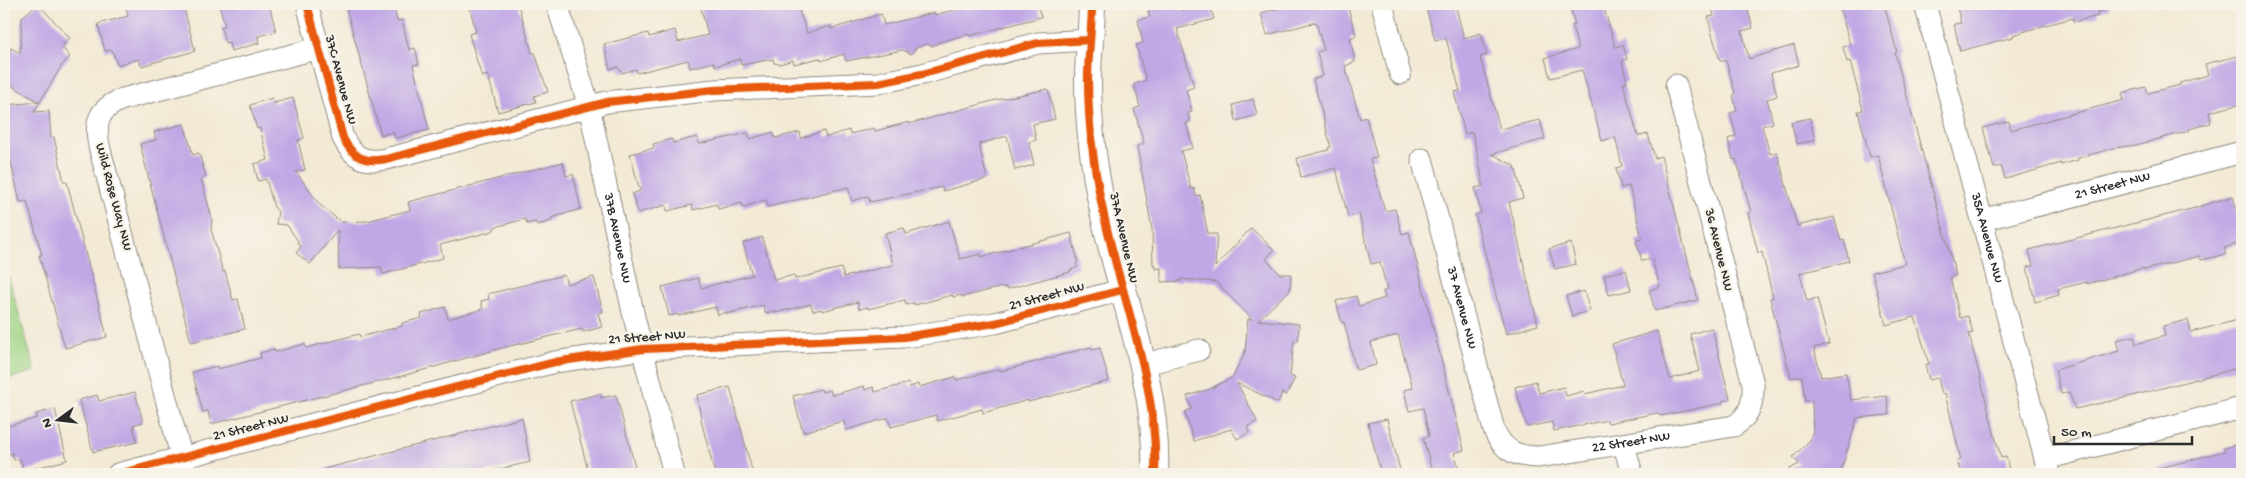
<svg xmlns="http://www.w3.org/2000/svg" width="2246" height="478" font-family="'Gochi Hand',sans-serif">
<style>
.green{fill:#9fd484;stroke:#658058}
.building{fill:#c0a7e5}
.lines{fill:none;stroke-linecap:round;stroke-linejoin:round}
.minor-casing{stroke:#8f8a80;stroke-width:23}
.tertiary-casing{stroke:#8f8a80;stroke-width:28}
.minor{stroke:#fff;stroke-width:21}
.tertiary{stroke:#fff;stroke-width:26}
.cycleway-casing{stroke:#f7f3e8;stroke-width:11}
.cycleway{stroke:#e8590c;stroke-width:8}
.labels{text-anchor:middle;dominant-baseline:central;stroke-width:4.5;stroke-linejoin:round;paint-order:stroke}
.street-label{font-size:14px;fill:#2b2b2b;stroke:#f7f3e8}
</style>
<rect width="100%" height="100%" fill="#f7f3e8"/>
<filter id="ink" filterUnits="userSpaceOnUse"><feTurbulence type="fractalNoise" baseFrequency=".02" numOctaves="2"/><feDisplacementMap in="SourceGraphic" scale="10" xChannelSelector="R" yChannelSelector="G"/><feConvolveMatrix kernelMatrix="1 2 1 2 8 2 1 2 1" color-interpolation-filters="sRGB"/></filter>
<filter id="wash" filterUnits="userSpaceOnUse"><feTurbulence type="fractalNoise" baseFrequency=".0096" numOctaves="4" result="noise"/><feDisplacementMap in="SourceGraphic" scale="20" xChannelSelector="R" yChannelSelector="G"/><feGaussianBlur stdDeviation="1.12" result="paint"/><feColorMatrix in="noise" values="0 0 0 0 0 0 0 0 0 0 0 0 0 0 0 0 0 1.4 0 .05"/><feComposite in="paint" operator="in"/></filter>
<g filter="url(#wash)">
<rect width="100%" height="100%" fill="#f3ead5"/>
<!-- green -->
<path class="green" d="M4,261L35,371L4,380Z"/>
<g id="blocks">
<!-- building -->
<g class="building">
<path d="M38,4L70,38L63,43L65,45L62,47L70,57L62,65L34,112L49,111L51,138L54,137L64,182H67L107,337L65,348L39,255H42L27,201L20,202L4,132L5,105L39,102L4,81V61L11,48L20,53L22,17Z"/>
<path d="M142,4H183L195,51L141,66L139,59L117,65L112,50L105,51L98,24L128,16L126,8Z"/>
<path d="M219,4H269L276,32L258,36L259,43L231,51L229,42L225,43L221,27L225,26Z"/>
<path d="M345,4H393L397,21L402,20L409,50L415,48L419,64L413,65L429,130L395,138L393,132L381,135Z"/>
<path d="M469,4H518L532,53H535L548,92L534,96L536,102L498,112L488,75L482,77L476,58L469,34L476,32Z"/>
<path d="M700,4H797L807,33L831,26V29L881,14L884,25L924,15L935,13V15L964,7L963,4H1037L1041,17L969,36L968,34L940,42L932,46L927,44L917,47L911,54L903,50L846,61L844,54L821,61L820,58L794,64L793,60L780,64L774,63L773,59L741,65L740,59L715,66L714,62L690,68L688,60L637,73L636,69L622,73L618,67L610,69L604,44L648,33L649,37L675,30L678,42L708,35Z"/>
<path d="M1175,4H1180L1181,10L1209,4L1214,19L1177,29L1194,87L1186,90L1192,112L1188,113L1190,122L1186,123L1193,148L1181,151L1191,189L1194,188L1196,196L1200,195L1208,234H1217L1215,267L1251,228L1274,250L1266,259L1280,274H1291L1290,290L1258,320L1299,324L1298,341H1294L1290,376L1295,378L1286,395L1282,393L1278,403L1237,383L1257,421L1247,427L1250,432L1237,439L1231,429L1194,441L1185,414L1186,411L1192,409L1187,396L1210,389L1233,377L1245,352L1248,319H1252L1216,282L1181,279V281L1161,282V268L1155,269V265H1153L1152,229L1137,146L1144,144L1134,109L1140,107L1134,84L1146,80L1136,45L1143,43L1138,20L1150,17L1148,11Z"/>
<path d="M1295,4H1347L1356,36L1350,38L1355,62L1345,66L1360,119L1366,117L1373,142L1377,158L1370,159L1385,211L1395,209L1402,234L1409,232L1464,450L1454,453L1461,474H1433L1423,438L1429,436L1423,408L1409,411L1404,390L1413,388L1398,335L1371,342L1376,365L1356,370L1344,322L1342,323L1336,301L1356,296L1359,306L1385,298L1383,291L1387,290L1380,262L1371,264L1359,214L1348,217L1336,168L1301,177L1297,158L1329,150L1328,148L1331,147L1313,79L1323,76L1317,52L1324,50L1316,22L1267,35L1261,13Z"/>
<path d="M1425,4H1455L1464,38L1481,33L1487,55L1480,57L1500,129L1540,120L1545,139L1492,154L1515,166L1523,198L1509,202L1538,325L1506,334L1475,215L1481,213L1475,188L1483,186L1479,161L1472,132L1465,134L1454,92L1460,91L1446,38L1435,40Z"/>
<path d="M1569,4H1603L1615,47L1623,45L1627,59L1622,61L1627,82L1623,83L1638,136L1648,134L1655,158L1661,156L1698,300L1655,311L1649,290L1660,287L1652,259L1642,261L1636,240L1642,239L1629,186L1621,188L1616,168L1622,166L1615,137L1602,141L1582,70L1550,78L1545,58L1578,49L1572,25L1575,24Z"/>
<path d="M1711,4H1746L1753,28L1742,31L1749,59L1794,45L1799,65L1771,73L1777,96L1767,99L1773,123L1762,126L1770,154L1777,152L1797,226L1834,217L1841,241L1844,240L1849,261L1800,273L1807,301L1817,298L1829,344L1814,348L1821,377L1846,373L1851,400L1887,396L1889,415L1857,418L1840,474H1781L1799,464L1793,457L1810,440L1813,430L1812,400L1805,401L1802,376L1791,378L1773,310L1770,298H1773L1762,252L1758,253L1748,213L1751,212L1736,159L1733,160L1728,139L1736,136L1730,113L1737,111L1733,96L1735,93L1726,61H1720L1712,34L1708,17L1714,16Z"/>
<path d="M1839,4H1884L1897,52L1895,53L1956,275L1950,277L1960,318L1968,316L1973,333L1969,334L1992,425L2001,458L2006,457L2010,474H1961L1957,461L1961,460L1945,393L1942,394L1938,378L1929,380L1925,365L1929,364L1915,317L1886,325L1872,272L1905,264L1878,155L1870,157L1858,111L1863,110L1850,61L1847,62L1843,47L1850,45Z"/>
<path d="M1956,4H2108L2109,9L2097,12L2098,16L2074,22L2073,18L2042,26L2013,35V37L1960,51L1954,24L1961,23Z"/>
<path d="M2242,55V104L2209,112L2211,123L2189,129V131L2136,145L2114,148L2078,158V160L2061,165V163L2005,179L2001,166L1994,168L1983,128L2009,121L2011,130L2124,100L2122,93L2146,87L2148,93L2180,85V83L2208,75L2205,64Z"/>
<path d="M1048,89L1055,119L1033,124L1036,140L1029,142L1034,165L1015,170L1007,136L979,144L987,179L943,191L942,187L870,202L868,196L852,201L848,187L768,207L766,200L743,207L742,203L718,209L717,204L693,210L692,205L667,211L666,205L638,213L632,194L640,191L630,154L654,148L653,144L672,139L673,143L697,137L699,144L748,133L750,139L773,132L775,138L800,132L801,138L824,131L826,137L849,130L850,134L874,128L875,131L909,122V124L996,100Z"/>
<path d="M272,98L274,103L293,98L304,138L298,140L305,170L296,172L320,205L341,222L367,221L410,210L408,202L563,162L566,176L573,174L581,209L551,218L552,221L537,225L536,222L527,224L525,219L495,227L493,231L440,245L443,258L383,274L381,267L339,269L338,230L310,264L296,253L301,246L297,243L298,241L287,225L276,224L278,212L274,207L266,179L258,181L254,164L268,160L260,128L257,129L250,105Z"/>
<path d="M1253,99L1257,115L1236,121L1233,105Z"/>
<path d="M1810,118L1815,140L1797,144L1791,122Z"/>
<path d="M184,124L193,155L199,153L206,177L201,178L212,219L211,229L223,272L225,271L233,300L238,299L245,329L191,342L140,144L156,140L154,132Z"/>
<path d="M2233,196L2237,212L2242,210V243L2224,248L2226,254L2201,260L2200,256L2144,270L2143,268L2087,284V282L2058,289L2059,295L2035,302L2027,267L2033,266L2029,250L2195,208Z"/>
<path d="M949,221L960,259L981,254V257L1071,233L1078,262L1076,263L1078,267L1070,270V272L1007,289L1006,287L998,288L962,297L961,295L953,297L952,295L915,305L914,303L906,305L905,300L868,309V307L859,309L858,302L822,311V309L813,311L811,304L774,313V311L765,313L763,305L726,314V312L718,315L716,307L678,316V314L669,316L662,287L698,278L701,288L752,275L743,243L762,237L774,280L794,275L795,279L841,268L844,277L893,265L885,233L904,228L906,234Z"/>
<path d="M1571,243L1576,264L1555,269L1549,249Z"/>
<path d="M1626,270L1631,290L1609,295L1604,275Z"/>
<path d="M564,275L567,284L594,277L603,312L598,313L602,327L583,332L582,329L560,334L502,348L402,376L211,424L208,411L203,412L192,372L217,366L218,369L261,358L260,353L274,349L275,352L305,344L306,348L359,334L360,337L402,326V323L422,318L421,314L445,307L448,319L483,309L481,301L489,299L488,294Z"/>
<path d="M1584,291L1590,311L1572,316L1566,296Z"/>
<path d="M2242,319V367L2128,397L2075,409L2069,392L2061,394L2055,370L2119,351L2116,340L2134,336L2136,344L2165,336L2163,326L2188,320L2191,332Z"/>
<path d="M1712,328L1730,399L1722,401L1723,403L1661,416L1657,413L1608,423L1607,420L1554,431L1552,422L1527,427L1515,387L1536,381L1539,393L1564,387L1566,396L1584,391L1585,394L1623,385L1612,344L1657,331L1670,379L1700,371L1690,334Z"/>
<path d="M1091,347L1092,350L1100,348L1109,381L1028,402V400L983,413L982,409L937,421L936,415L891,427L888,418L846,430L844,421L803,432L793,396L821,389L822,392L830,390L832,395L864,386L865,390L873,387L875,392L909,383L910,387L918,384L919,387L955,377L956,380L1000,369L1001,371Z"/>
<path d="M730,387L741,429L753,474H715L702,424L697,395Z"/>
<path d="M135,392L143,422L133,425L137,442L93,452L79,400L97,395L99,401Z"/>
<path d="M600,394L601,398L616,395L637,474H589L570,401Z"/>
<path d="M55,409L67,460L24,471L20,459L14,460L12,453L4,456V427L37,418L36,414Z"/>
<path d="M522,418L530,462L478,474H325L324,469Z"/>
<path d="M1387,419L1401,474H1381L1368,423Z"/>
<path d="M2242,443V474H2157L2156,469L2225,451L2224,448Z"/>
</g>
</g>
</g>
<g filter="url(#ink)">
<use href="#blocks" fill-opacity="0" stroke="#8f8a80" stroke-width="1"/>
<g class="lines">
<defs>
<g id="minor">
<path d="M307,4L343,138C353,158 365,163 386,159L607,102L714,90L878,83L922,74L1038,43L1090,40"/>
<path id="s1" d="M557,4L589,106L634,317L674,474"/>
<path d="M1382,4L1400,74"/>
<path id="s2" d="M1925,4L2049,474"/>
<path id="s3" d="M1422,159L1494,430C1503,451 1517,457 1539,457L1734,426C1750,416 1754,402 1753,384L1676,85"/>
<path id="s4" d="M1982,220L2242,152"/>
<path d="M1142,365L1199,350"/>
<path d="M1624,445L1632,474"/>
<path d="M2045,459L2242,408"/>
<path d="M118,474L555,362L643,349L904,337L995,323L1122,290"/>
<path d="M186,474L99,146C94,122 99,108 123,99L319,48"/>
</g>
<path id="tertiary" d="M1092,4C1092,29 1088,54 1088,79C1088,123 1094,169 1103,211C1121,298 1159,385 1155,474"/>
</defs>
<!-- minor casing -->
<use href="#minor" class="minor-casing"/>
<!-- tertiary casing -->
<use href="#tertiary" class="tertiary-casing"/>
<!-- minor -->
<use href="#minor" class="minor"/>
<!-- tertiary -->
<use href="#tertiary" class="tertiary"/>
<defs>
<g id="cycleway">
<path d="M307,4L343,138C353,158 365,163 386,159L607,102L714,90L878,83L922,74L1038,43L1090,40"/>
<path d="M1092,4C1092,29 1088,54 1088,79C1088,123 1094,169 1103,211C1121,298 1159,385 1155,474"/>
<path d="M118,474L555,362L643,349L904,337L995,323L1122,290"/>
</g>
</defs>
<!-- cycleway casing -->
<use href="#cycleway" class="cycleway-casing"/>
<!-- cycleway -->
<use href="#cycleway" class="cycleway"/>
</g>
</g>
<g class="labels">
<!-- street labels -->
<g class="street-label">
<text transform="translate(340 80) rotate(75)">37C Avenue NW</text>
<text stroke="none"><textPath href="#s4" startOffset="135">21 Street NW</textPath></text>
<text transform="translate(113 197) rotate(75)">Wild Rose Way NW</text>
<text stroke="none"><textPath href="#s1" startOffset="242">37B Avenue NW</textPath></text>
<text transform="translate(1123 238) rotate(77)">37A Avenue NW</text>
<text stroke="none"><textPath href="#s2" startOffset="242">35A Avenue NW</textPath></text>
<text transform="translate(1718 250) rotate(76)">36 Avenue NW</text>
<text transform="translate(1047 297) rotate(-15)">21 Street NW</text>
<text stroke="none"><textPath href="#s3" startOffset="154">37 Avenue NW</textPath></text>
<text transform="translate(647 338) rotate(-4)">21 Street NW</text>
<text transform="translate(251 428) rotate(-14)">21 Street NW</text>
<text stroke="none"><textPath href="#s3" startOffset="430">22 Street NW</textPath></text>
</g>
</g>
<!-- margin -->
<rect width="2246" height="478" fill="none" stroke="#f7f3e8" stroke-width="20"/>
<!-- north arrow -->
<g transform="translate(58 420) rotate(255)" stroke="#f7f3e8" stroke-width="4" paint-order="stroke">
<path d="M0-4L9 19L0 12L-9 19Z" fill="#2b2b2b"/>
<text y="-8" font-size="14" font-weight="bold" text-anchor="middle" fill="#2b2b2b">N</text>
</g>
<!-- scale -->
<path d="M2054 436v8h138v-8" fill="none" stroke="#2b2b2b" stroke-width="2.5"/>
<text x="2061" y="436" font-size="15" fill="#2b2b2b" stroke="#f7f3e8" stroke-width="4" paint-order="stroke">50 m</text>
</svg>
